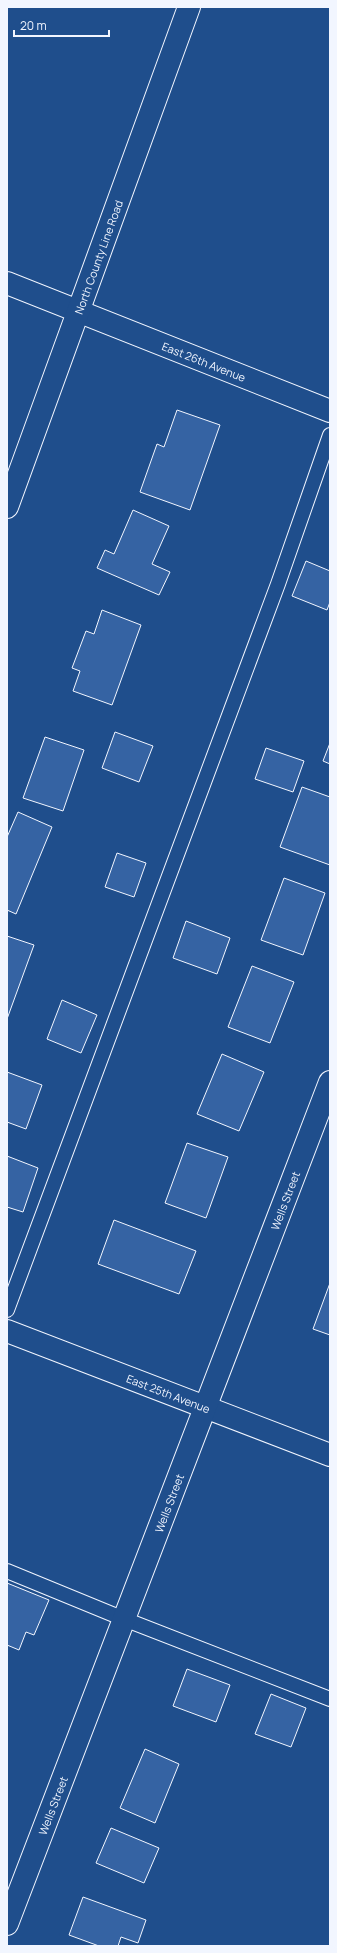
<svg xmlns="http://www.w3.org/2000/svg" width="337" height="1953" font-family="Manrope,sans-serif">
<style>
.building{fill:#3563a3;stroke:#f2f6ff}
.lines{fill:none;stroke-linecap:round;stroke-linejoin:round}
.service-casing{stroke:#f2f6ff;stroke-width:16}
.minor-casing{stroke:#f2f6ff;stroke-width:24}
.secondary-casing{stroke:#f2f6ff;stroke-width:24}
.service{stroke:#1f4e8c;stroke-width:14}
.minor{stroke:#1f4e8c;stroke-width:22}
.secondary{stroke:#1f4e8c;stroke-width:22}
.labels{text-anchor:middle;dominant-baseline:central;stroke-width:3;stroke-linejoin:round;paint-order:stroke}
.street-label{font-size:11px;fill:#f2f6ff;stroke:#1f4e8c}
</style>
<rect width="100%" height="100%" fill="#1f4e8c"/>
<!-- building -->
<g class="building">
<path d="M177,410L220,425L190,510L140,492L157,444L164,447Z"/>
<path d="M133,510L169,526L152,564L170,572L159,595L97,568L105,550L114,554Z"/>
<path d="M306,561L330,571V602L327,610L292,596Z"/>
<path d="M102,610L141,625L112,705L73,691L80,671L72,668L86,631L94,634Z"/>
<path d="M115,732L153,746L139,782L102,768Z"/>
<path d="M45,737L84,750L63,811L23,798Z"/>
<path d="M330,743V764L323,761Z"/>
<path d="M266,748L304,761L293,792L255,779Z"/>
<path d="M302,787L330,797V865L280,847Z"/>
<path d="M18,812L52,827L16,914L7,910V837Z"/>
<path d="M117,853L146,863L134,897L105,887Z"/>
<path d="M284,878L325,893L303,955L261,940Z"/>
<path d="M186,921L230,938L217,974L173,958Z"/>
<path d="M7,936L34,945L7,1019Z"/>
<path d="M252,966L294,982L270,1043L228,1027Z"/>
<path d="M62,1000L97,1015L81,1053L47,1039Z"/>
<path d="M222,1054L264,1072L239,1131L197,1114Z"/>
<path d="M7,1072L42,1085L26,1129L7,1122Z"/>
<path d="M187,1143L228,1157L206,1218L165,1203Z"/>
<path d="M7,1156L38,1168L23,1212L7,1207Z"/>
<path d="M114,1220L196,1251L179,1294L98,1264Z"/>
<path d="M330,1283V1335L313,1329Z"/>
<path d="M7,1583L49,1600L34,1635L26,1632L19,1650L7,1645Z"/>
<path d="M187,1669L230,1685L216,1722L173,1706Z"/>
<path d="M271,1694L306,1708L291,1747L255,1734Z"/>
<path d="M145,1749L179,1764L155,1823L120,1808Z"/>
<path d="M111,1828L159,1848L144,1883L96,1863Z"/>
<path d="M83,1897L146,1920L138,1943L121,1937L118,1946H99L69,1935Z"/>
</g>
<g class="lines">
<defs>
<g id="service">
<path d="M7,1310L278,584L330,435"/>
<path d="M7,1571L124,1619L330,1699"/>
</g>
<g id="minor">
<path id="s1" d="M7,283L330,411"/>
<path id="s2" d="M7,1331L330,1455"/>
<path id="s3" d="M7,1924L330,1082"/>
</g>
<g id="secondary">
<path id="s4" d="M7,507L189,7"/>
</g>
</defs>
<!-- service casing -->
<use href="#service" class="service-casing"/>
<!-- minor casing -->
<use href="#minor" class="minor-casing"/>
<!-- secondary casing -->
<use href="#secondary" class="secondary-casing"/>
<!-- service -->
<use href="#service" class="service"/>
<!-- minor -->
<use href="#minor" class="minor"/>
<!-- secondary -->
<use href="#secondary" class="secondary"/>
</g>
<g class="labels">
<!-- street labels -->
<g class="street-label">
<text stroke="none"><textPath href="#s4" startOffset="266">North County Line Road</textPath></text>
<text stroke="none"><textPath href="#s1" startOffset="212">East 26th Avenue</textPath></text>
<text stroke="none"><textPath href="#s3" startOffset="775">Wells Street</textPath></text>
<text stroke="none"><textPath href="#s2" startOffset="173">East 25th Avenue</textPath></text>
<text stroke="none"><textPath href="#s3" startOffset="451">Wells Street</textPath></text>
<text stroke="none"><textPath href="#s3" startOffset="127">Wells Street</textPath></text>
</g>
</g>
<!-- border -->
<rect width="337" height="1953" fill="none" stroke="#f2f6ff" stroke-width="16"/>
<!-- scale -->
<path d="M14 30v6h95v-6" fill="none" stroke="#f2f6ff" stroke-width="2"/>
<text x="20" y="30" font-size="12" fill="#f2f6ff" stroke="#1f4e8c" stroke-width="3" paint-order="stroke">20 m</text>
</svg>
